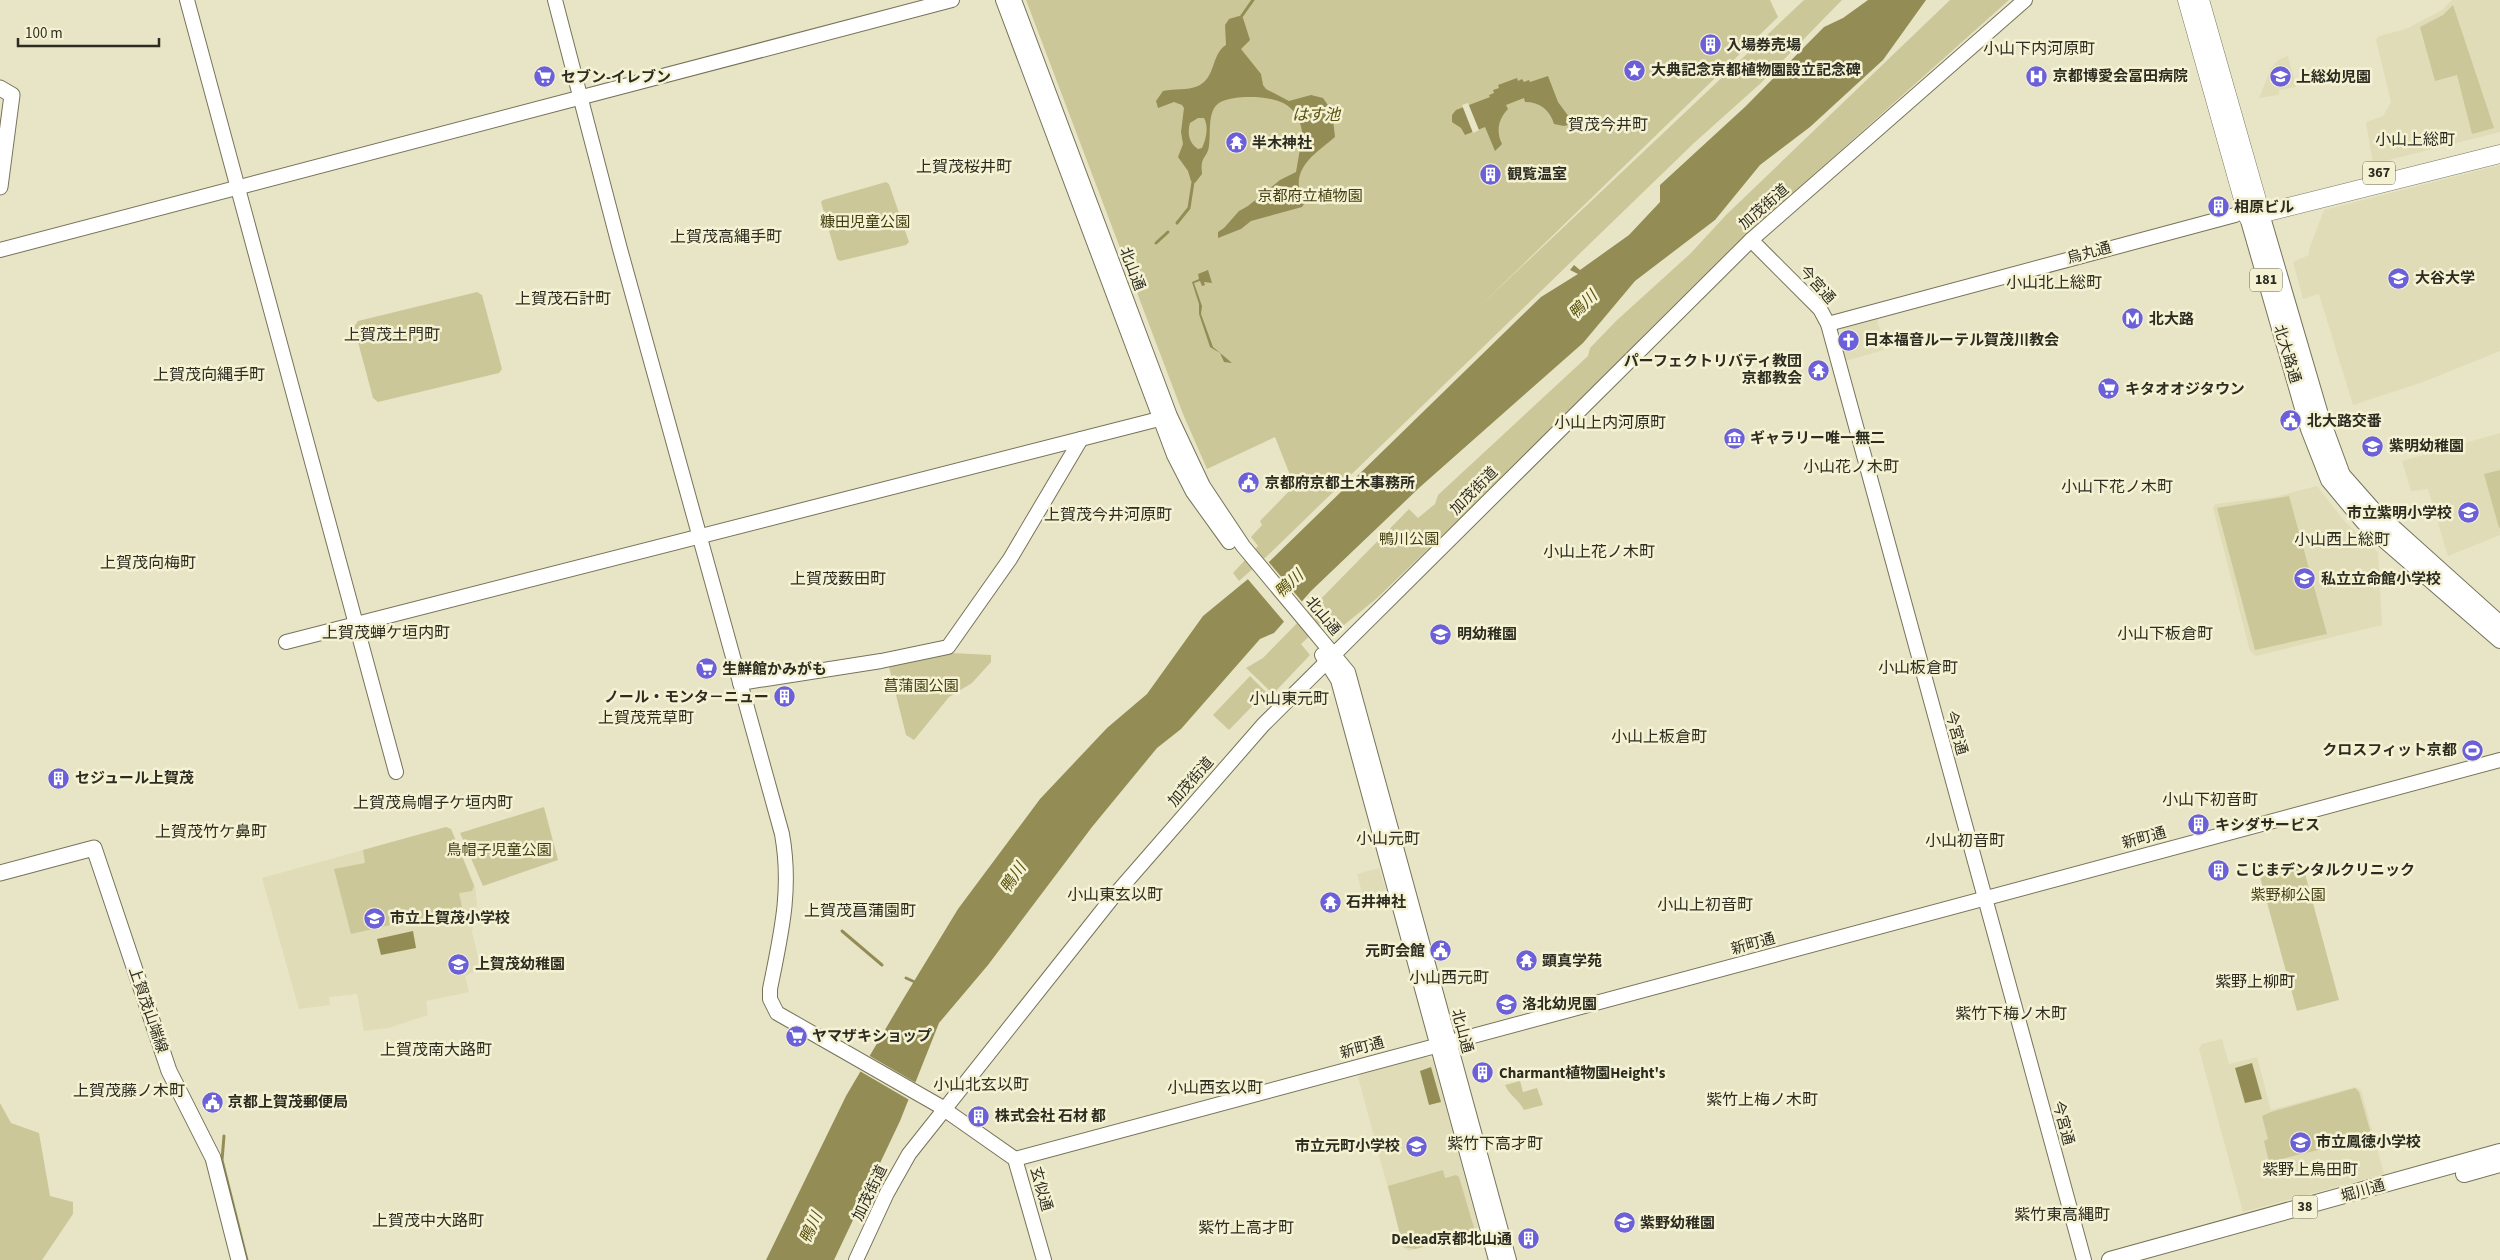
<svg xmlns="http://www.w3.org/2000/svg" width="2500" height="1260" font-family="'Source Sans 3','Noto Sans JP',sans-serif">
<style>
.built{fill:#dfdcb7}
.green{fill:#ccc798}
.water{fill:#938c55;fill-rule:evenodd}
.pier{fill:#e8e5c7}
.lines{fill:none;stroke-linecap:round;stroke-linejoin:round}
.stream{stroke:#938c55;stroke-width:3}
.tertiary-casing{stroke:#767358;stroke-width:16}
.secondary-casing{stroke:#767358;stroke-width:17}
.primary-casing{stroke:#767358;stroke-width:18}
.trunk-casing{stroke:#767358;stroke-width:19}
.tertiary{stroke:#fff;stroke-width:14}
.secondary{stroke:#fff;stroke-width:15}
.primary{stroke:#fff;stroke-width:16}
.trunk{stroke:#fff;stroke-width:18}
.labels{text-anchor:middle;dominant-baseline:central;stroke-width:5;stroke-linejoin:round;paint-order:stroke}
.shield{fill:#f5f2d4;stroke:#696757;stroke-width:1}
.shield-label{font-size:14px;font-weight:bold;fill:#2d2c21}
.poi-label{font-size:15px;font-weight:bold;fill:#2d2c21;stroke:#f5f2d4;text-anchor:start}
.park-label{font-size:15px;fill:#413c0e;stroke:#f5f2d4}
.street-label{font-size:15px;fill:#2d2c21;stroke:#f5f2d4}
.neighbourhood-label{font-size:16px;fill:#2d2c21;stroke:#f5f2d4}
.water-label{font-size:16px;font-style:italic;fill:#59510b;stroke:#f5f2d4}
</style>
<rect width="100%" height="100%" fill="#e8e5c7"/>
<!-- built -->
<g class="built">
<path d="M2452,0H2500V132L2373,164L2366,122L2383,116L2391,102L2376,40L2379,36L2406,29L2442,10Z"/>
<path d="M2288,56L2296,87L2279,90V95L2259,98L2271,68L2278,60Z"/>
<path d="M2500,165V351L2423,382L2353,405L2319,294L2303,299L2293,262L2309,255V250L2324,210Z"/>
<path d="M1877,319L1885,348L1884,350L1845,361L1839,336L1843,328Z"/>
<path d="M2500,433V535L2448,556L2428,489L2411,491L2402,461Z"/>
<path d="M2317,486L2345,522L2378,552L2382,625L2256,656L2250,651L2213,508L2215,504L2275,497Z"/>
<path d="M446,827L451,829L475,886L477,904L472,932L478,957L483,968L465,976L469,992L426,1001L428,1015L388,1028L364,1031L357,994L329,997L330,1005L299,1009L262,878Z"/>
<path d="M1379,868L1386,890L1363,896L1357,874Z"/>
<path d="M2222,1039L2229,1064L2257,1057L2271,1110L2355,1087L2361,1090L2384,1174L2243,1212L2199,1049L2202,1044Z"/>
<path d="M1424,1056L1433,1060L1478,1227L1476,1232L1409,1251L1404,1248L1358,1077L1362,1073Z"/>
</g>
<!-- green -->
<g class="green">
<path d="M1026,0H1770L1778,17L1479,307L1804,0H1842L1761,83L1694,143L1266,557L1239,581L1233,573L1258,546L1251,537L1262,525L1260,521L1297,483L1294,485L1275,437L1207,469L1183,414Z"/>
<path d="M1950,0H2009L1745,236L1541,441L1376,599L1333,634L1323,624L1301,644L1310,655L1273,694L1246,668L1263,658L1409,509L1418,518L1435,504L1438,495L1588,356L1590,348L1616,321L1691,253L1726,215Z"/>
<path d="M2453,5L2494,128L2472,134L2457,75L2435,81L2420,27L2443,15Z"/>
<path d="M886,182L889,184L909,242L906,245L840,261L837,259L821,202L823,200Z"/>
<path d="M477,292L482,295L502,369L499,373L378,402L373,398L354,327L358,321Z"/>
<path d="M2500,470V528H2499L2484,474Z"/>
<path d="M2289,496L2327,634L2255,650L2217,508Z"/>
<path d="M952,653L991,655V662L972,683L949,697L914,740L906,735L889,667Z"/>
<path d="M1250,676L1266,692L1229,730L1213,715Z"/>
<path d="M544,807L558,860L483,886L460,833Z"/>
<path d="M446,827L451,829L474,886L472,891L459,893L462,907L460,909L351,934L334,869L365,863L363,850Z"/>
<path d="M2303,866L2339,1000L2297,1011L2260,877Z"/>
<path d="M1520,1081L1523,1092L1537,1088L1543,1105L1524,1110C1519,1100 1509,1095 1505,1085Z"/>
<path d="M2355,1088L2359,1092L2372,1137L2269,1162L2264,1141L2268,1139L2262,1116L2271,1112Z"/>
<path d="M0,1103L11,1123L39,1133L50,1196L73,1202V1214L42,1260H0Z"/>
<path d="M1443,1170L1445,1178L1456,1175L1459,1177L1474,1228L1468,1235L1415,1249L1403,1247L1388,1186Z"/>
</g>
<!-- water -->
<g class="water">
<path d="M1868,0H1926L1883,60L1810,127L1760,165L1715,220L1635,281L1583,343L1420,487L1311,591L1274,633L1260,639L1181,729L1157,748L1092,827L988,965L939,1023L900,1121L834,1260H766L846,1096L902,1001L958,909L1040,799L1107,728L1147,694L1203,616L1270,561L1541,297L1578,274L1570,270L1574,265L1580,270L1629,235L1660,202V185L1746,106L1824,27L1843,18Z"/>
<path d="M1239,16L1243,18L1250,40L1241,49L1261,74L1263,85L1266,89L1289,101L1311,95L1323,98L1332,111L1335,137C1320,150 1296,164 1299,187C1300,193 1305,195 1306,201L1302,207L1251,221L1241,229L1218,238V232L1224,228L1239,211L1248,206L1280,180L1296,172L1300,149L1303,144C1303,107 1283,97 1249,97C1240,97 1227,98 1219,103C1207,111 1211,133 1209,146C1207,159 1200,155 1202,174L1195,183L1191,181L1188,171L1178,157L1183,144L1181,132L1184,108L1182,105L1174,102L1158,108L1156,101L1163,91C1175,88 1186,91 1198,86C1216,78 1211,54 1226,45L1225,25L1229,19ZM1198,118H1204C1209,127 1206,140 1202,148L1198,149C1189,143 1187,133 1190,123Z"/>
<path d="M1548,76L1558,102L1572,121L1571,124L1564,126L1554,124C1550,110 1540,102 1525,102L1524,98L1506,105L1508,109C1498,119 1496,132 1502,144L1495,151L1485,127L1465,135L1461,128L1452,122V115L1456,110L1490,97L1489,95L1494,93L1493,90L1499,88L1498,85L1517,78L1518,81L1522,79L1524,82L1529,80L1530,82Z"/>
<path d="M1208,270L1212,283L1204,282L1205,285L1202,286L1200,281L1194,283L1202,306L1201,314L1213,347L1232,363L1224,362L1220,353L1210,347L1199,314V304L1192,282L1199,279L1198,274Z"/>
<path d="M413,931L416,948L381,955L377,939Z"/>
<path d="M2252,1063L2262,1099L2245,1103L2235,1068Z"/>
<path d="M1431,1067L1441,1102L1429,1105L1420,1071Z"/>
</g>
<!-- pier -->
<g class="pier">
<path d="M1468,103L1479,130L1473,133L1462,105Z"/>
<path d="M1267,560L1304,604L1286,624L1246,577Z"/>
<path d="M868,1055L918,1084L911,1101L858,1070Z"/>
</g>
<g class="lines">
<!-- stream -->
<g class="stream">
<path d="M1241,17L1253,0"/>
<path d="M1177,223L1189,208L1193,182"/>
<path d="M1156,243L1168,232"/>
<path d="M842,931L882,965"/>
<path d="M906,978L917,983"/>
<path d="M224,1136L222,1160L247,1260"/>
</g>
<defs>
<g id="tertiary">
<path d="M187,0L396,772"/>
<path d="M555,0L620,249L782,834C792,890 781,934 770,989V999L777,1013L938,1105L1015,1159L1044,1260"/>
<path d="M1003,0L1174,455L1193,492L1229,542"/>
<path d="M1014,0L1170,416L1203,486L1243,546L1348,672L1509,1260"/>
<path d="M1751,240L1820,309L1828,324L2084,1260"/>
<path d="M0,250L952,0"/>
<path d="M1828,324L2235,215L2246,208"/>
<path d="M286,642L1167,417"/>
<path d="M1322,655L1338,680L1496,1260"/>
<path d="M740,683L881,661L948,647L1010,559L1081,439"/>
<path d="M1015,1159L2500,760"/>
<path d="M856,1260L887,1193L909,1154L1113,897L1263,725L1751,240L2025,0"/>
</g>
<g id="secondary">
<path d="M0,88L12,95L0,187"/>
<path d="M0,873L94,848L169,1071L213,1158L239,1260"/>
</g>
<g id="primary">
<path d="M2261,214L2321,418L2342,475L2372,509L2500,624"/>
<path d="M2248,217L2309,429L2329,480L2364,522L2500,640"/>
<path d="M2464,1174L2500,1164"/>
<path d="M2110,1260L2500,1152"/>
</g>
<g id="trunk">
<path d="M2187,0L2248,217L2500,154"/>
<path d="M2200,0L2261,214"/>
</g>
</defs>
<!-- tertiary casing -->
<use href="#tertiary" class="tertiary-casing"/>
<!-- secondary casing -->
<use href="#secondary" class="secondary-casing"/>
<!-- primary casing -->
<use href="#primary" class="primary-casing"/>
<!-- trunk casing -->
<use href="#trunk" class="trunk-casing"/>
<!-- tertiary -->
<use href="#tertiary" class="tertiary"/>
<!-- secondary -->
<use href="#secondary" class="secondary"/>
<!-- primary -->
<use href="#primary" class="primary"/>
<!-- trunk -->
<use href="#trunk" class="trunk"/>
</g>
<!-- icons -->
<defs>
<symbol id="building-disc" viewBox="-11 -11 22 22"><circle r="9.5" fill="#6b60da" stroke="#f5f2d4"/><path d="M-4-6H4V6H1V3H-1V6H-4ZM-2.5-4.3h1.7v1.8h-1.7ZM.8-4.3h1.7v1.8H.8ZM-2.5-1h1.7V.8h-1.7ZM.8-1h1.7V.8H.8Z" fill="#fff"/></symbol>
<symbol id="sight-disc" viewBox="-11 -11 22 22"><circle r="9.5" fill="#6b60da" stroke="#f5f2d4"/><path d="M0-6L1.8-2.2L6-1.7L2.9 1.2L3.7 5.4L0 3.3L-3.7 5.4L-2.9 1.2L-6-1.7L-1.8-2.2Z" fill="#fff"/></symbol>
<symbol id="hospital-disc" viewBox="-11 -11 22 22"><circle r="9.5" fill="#6b60da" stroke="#f5f2d4"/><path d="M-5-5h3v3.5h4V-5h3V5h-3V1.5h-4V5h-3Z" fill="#fff"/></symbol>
<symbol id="supermarket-disc" viewBox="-11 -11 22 22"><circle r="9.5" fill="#6b60da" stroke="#f5f2d4"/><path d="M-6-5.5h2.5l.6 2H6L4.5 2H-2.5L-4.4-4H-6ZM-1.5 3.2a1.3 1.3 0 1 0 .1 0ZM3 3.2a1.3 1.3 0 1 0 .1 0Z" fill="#fff"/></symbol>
<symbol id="school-disc" viewBox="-11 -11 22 22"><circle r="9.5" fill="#6b60da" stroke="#f5f2d4"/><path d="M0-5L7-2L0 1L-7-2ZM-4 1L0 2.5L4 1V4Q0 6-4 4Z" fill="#fff"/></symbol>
<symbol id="temple-disc" viewBox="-11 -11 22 22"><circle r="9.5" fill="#6b60da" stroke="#f5f2d4"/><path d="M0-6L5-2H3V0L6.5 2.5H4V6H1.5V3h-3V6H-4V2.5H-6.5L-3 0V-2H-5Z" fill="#fff"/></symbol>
<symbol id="university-disc" viewBox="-11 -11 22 22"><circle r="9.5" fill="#6b60da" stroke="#f5f2d4"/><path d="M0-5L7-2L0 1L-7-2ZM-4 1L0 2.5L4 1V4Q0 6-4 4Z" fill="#fff"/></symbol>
<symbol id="metro-disc" viewBox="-11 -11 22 22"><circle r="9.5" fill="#6b60da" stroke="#f5f2d4"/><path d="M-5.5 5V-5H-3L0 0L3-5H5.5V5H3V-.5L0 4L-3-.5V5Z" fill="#fff"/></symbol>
<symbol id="church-disc" viewBox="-11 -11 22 22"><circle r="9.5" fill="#6b60da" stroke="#f5f2d4"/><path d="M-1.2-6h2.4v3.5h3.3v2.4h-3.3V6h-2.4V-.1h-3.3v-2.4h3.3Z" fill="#fff"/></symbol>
<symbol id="civic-disc" viewBox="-11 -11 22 22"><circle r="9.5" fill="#6b60da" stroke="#f5f2d4"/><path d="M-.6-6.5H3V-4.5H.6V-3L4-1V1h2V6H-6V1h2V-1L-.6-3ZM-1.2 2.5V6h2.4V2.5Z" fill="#fff"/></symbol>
<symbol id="museum-disc" viewBox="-11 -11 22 22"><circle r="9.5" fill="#6b60da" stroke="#f5f2d4"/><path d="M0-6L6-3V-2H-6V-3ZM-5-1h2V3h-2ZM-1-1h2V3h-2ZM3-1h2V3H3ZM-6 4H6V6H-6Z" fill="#fff"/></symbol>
<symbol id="stadium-disc" viewBox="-11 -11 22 22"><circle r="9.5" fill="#6b60da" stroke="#f5f2d4"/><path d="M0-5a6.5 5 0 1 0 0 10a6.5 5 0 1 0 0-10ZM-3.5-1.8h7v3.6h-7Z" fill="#fff"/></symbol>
</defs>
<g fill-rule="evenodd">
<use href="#building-disc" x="1698" y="32" width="25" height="25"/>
<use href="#sight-disc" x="1622" y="58" width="25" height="25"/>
<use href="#hospital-disc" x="2024" y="64" width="25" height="25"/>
<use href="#supermarket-disc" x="532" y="64" width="25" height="25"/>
<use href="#school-disc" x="2268" y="64" width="25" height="25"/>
<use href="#temple-disc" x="1224" y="130" width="25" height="25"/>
<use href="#building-disc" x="1478" y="162" width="25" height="25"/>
<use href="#building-disc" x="2206" y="194" width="25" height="25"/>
<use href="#university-disc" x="2386" y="266" width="25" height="25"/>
<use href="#metro-disc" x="2120" y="306" width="25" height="25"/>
<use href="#church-disc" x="1836" y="328" width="25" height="25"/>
<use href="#temple-disc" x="1806" y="358" width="25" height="25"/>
<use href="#supermarket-disc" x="2096" y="376" width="25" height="25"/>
<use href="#civic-disc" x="2278" y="408" width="25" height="25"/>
<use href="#museum-disc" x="1722" y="426" width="25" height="25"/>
<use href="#school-disc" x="2360" y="434" width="25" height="25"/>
<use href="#civic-disc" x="1236" y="470" width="25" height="25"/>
<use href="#school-disc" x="2456" y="500" width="25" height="25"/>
<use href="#school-disc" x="2292" y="566" width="25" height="25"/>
<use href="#school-disc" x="1428" y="622" width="25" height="25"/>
<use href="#supermarket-disc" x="694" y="656" width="25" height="25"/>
<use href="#building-disc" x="772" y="684" width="25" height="25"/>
<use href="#stadium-disc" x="2460" y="738" width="25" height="25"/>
<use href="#building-disc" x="46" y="766" width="25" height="25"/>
<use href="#building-disc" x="2186" y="812" width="25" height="25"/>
<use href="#building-disc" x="2206" y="858" width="25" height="25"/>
<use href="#temple-disc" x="1318" y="890" width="25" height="25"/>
<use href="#school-disc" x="362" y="906" width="25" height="25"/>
<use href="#civic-disc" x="1428" y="938" width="25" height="25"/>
<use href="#temple-disc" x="1514" y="948" width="25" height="25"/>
<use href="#school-disc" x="446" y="952" width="25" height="25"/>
<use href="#school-disc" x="1494" y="992" width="25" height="25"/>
<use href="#supermarket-disc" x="784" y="1024" width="25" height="25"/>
<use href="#building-disc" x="1470" y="1060" width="25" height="25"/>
<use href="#civic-disc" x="200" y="1090" width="25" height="25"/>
<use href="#building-disc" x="966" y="1104" width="25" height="25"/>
<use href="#school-disc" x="2288" y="1130" width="25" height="25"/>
<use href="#school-disc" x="1404" y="1134" width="25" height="25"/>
<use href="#school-disc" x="1612" y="1210" width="25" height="25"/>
<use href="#building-disc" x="1516" y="1226" width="25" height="25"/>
</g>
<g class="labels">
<!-- shield labels -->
<g class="shield">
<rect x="2363" y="161.5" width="32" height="23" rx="4"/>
<rect x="2250" y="268.5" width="32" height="23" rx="4"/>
<rect x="2292.5" y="1195.5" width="25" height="23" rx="4"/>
</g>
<g class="shield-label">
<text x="2379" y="173">367</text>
<text x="2266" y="280">181</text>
<text x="2305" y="1207">38</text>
</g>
<!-- poi labels -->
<g class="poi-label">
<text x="1726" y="45">入場券売場</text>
<text x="1651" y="70">大典記念京都植物園設立記念碑</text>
<text x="2053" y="76">京都博愛会冨田病院</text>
<text x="561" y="77">セブン-イレブン</text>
<text x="2296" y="77">上総幼児園</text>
<text x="1252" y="143">半木神社</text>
<text x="1507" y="174">観覧温室</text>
<text x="2234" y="207">相原ビル</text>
<text x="2415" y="278">大谷大学</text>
<text x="2149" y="319">北大路</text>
<text x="1864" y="340">日本福音ルーテル賀茂川教会</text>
<text x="1802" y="361" text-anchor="end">パーフェクトリバティ教団<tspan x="1802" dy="17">京都教会</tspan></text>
<text x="2125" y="389">キタオオジタウン</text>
<text x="2307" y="421">北大路交番</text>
<text x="1750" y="438">ギャラリー唯一無二</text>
<text x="2389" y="446">紫明幼稚園</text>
<text x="1265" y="483">京都府京都土木事務所</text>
<text x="2452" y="513" text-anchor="end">市立紫明小学校</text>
<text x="2321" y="579">私立立命館小学校</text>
<text x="1457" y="634">明幼稚園</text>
<text x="722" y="669">生鮮館かみがも</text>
<text x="769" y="697" text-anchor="end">ノール・モンタ－ニュー</text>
<text x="2457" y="750" text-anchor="end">クロスフィット京都</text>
<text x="75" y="778">セジュール上賀茂</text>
<text x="2215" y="825">キシダサービス</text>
<text x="2235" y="870">こじまデンタルクリニック</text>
<text x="1346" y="902">石井神社</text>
<text x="390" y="918">市立上賀茂小学校</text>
<text x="1425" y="951" text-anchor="end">元町会館</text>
<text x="1542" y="961">顕真学苑</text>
<text x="475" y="964">上賀茂幼稚園</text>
<text x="1522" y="1004">洛北幼児園</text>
<text x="812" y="1036">ヤマザキショップ</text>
<text x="1499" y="1073">Charmant植物園Height's</text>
<text x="228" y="1102">京都上賀茂郵便局</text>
<text x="995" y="1116">株式会社 石材 都</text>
<text x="2316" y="1142">市立鳳徳小学校</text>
<text x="1400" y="1146" text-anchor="end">市立元町小学校</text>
<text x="1640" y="1223">紫野幼稚園</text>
<text x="1512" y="1239" text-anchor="end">Delead京都北山通</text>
</g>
<!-- park labels -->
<g class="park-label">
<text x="1310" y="196">京都府立植物園</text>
<text x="865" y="222">糠田児童公園</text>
<text x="1409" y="539">鴨川公園</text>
<text x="921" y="686">菖蒲園公園</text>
<text x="499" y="850">鳥帽子児童公園</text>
<text x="2288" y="895">紫野柳公園</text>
</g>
<!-- street labels -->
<g class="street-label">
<text transform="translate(1764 207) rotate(-41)">加茂街道</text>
<text transform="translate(2089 253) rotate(-15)">烏丸通</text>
<text transform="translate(1132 269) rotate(69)">北山通</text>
<text transform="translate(1817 285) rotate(48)">今宮通</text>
<text transform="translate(2287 354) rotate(73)">北大路通</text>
<text transform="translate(1474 491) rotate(-45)">加茂街道</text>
<text transform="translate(1323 616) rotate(50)">北山通</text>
<text transform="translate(1956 733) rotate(74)">今宮通</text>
<text transform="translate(1191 782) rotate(-49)">加茂街道</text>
<text transform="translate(2144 838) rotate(-15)">新町通</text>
<text transform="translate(1753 944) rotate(-15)">新町通</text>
<text transform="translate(148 1010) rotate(71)">上賀茂山端線</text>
<text transform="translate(1462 1031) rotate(75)">北山通</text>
<text transform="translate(1362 1048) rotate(-15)">新町通</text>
<text transform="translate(2063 1123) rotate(75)">今宮通</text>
<text transform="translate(1041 1189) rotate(74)">玄似通</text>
<text transform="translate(2363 1191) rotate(-16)">堀川通</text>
<text transform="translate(870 1193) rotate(-64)">加茂街道</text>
</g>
<!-- neighbourhood labels -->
<g class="neighbourhood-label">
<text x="2039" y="49">小山下内河原町</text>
<text x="1608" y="125">賀茂今井町</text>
<text x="2415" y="140">小山上総町</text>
<text x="964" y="167">上賀茂桜井町</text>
<text x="726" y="237">上賀茂高縄手町</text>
<text x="2054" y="283">小山北上総町</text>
<text x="563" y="299">上賀茂石計町</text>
<text x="392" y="335">上賀茂土門町</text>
<text x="209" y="375">上賀茂向縄手町</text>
<text x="1610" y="423">小山上内河原町</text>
<text x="1851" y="467">小山花ノ木町</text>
<text x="2117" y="487">小山下花ノ木町</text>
<text x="1108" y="515">上賀茂今井河原町</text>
<text x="2342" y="540">小山西上総町</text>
<text x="1599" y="552">小山上花ノ木町</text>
<text x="148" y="563">上賀茂向梅町</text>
<text x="838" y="579">上賀茂薮田町</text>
<text x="386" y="633">上賀茂蝉ケ垣内町</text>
<text x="2165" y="634">小山下板倉町</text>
<text x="1918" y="668">小山板倉町</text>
<text x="1289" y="699">小山東元町</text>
<text x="646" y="718">上賀茂荒草町</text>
<text x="1659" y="737">小山上板倉町</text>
<text x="2210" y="800">小山下初音町</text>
<text x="433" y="803">上賀茂烏帽子ケ垣内町</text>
<text x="211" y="832">上賀茂竹ケ鼻町</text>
<text x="1388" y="839">小山元町</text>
<text x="1965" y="841">小山初音町</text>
<text x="1115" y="895">小山東玄以町</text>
<text x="1705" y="905">小山上初音町</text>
<text x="860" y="911">上賀茂菖蒲園町</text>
<text x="1449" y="978">小山西元町</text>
<text x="2255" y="982">紫野上柳町</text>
<text x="2011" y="1014">紫竹下梅ノ木町</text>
<text x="436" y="1050">上賀茂南大路町</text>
<text x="981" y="1085">小山北玄以町</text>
<text x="1215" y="1088">小山西玄以町</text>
<text x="129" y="1091">上賀茂藤ノ木町</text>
<text x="1762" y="1100">紫竹上梅ノ木町</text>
<text x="1495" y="1144">紫竹下高才町</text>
<text x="2310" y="1170">紫野上鳥田町</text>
<text x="2062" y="1215">紫竹東高縄町</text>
<text x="428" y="1221">上賀茂中大路町</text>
<text x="1246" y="1228">紫竹上高才町</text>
</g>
<!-- water labels -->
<g class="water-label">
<text x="1316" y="115">はす池</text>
<text transform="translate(1583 305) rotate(-44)">鴨川</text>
<text transform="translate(1289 584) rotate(-43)">鴨川</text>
<text transform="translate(1013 878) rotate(-56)">鴨川</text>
<text transform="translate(811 1228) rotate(-65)">鴨川</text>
</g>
</g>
<!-- scale -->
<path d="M18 38v8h141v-8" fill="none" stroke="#2d2c21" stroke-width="2.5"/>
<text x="25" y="38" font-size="15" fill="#2d2c21" stroke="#f5f2d4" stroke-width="4" paint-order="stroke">100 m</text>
</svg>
